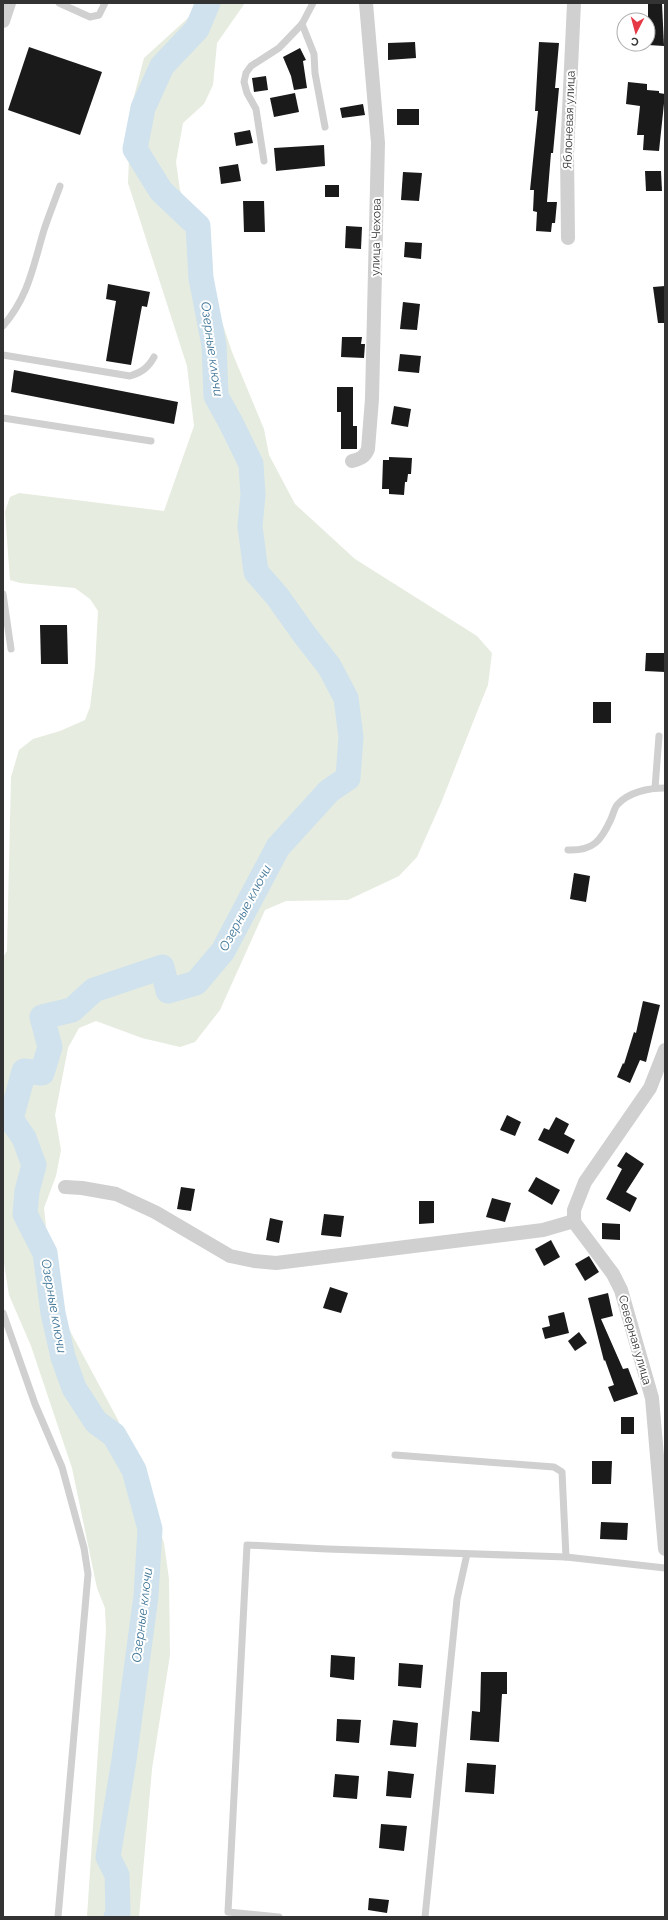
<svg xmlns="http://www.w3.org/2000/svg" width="668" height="1920" font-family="Raleway,sans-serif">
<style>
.green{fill:#e6ecdf}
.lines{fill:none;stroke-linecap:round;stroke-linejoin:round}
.river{stroke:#cfe2ee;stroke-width:25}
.building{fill:#1a1a1a}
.service{stroke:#d0d0d0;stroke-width:7}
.minor{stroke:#d0d0d0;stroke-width:14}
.labels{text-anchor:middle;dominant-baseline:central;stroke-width:4;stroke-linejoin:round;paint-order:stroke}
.street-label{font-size:12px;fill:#333;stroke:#fff}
.water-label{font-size:13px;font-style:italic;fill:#3f7597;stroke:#fff}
</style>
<rect width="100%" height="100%" fill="#fff"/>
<!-- green -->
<path class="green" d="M202,3H245L217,43L213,85L204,104L183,123L176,162L180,190L212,257L213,295L232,352L264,429L269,455L295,504L355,559L477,636L492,653L488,685L481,702L441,803L417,857L399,876L348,900L286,901L265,910L220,1010L195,1042L180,1047L142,1038L96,1021L79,1028L68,1048L55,1115L61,1150L56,1176L44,1208L48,1246L63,1318L118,1420L150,1502L164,1543L169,1579L170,1655L152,1769L139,1917H87L106,1630L105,1608L97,1588L72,1468L31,1346L9,1295L3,1257V957L7,951L11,777L19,750L33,739L60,731L85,720L90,707L95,667L98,611L90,599L75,588L20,583L10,580L5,512L10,497L19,493L164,511L194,426L187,366L128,183L131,108L144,58L198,9Z"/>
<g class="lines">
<!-- river -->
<path class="river" d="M116,1917L118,1913L117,1875L108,1857L124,1760L146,1596L150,1529L134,1470L114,1435L96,1422L74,1388L63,1357L53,1313L45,1253L25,1214L27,1191L34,1165L24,1138L11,1119L24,1071L42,1073L50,1047L42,1017L72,1010L94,990L162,967L168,991L196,983L223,951L278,847L329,791L348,778L351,737L346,698L329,666L304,634L277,596L256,572L250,526L253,495L251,464L231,423L216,396L214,345L201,278L198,226L161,191L135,149L143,108L162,66L197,29L208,3"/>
</g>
<!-- building -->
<g class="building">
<path d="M648,3H662L664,46L648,45Z"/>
<path d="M415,42L416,58L388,60V43Z"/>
<path d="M539,42L559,43L555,88H559L553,153H551L547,202H557L555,223H552L551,232L536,231L537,212L533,211L534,190H530L538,111H535Z"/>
<path d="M29,47L102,72L80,135L8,110Z"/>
<path d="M300,48L306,60L303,61L307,88L294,90L291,76L283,57Z"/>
<path d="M266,76L268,90L254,92L252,78Z"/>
<path d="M628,82L647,84V90L659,91V93L665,94L659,151L643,150L644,135H637L640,106L626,104Z"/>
<path d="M295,93L299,112L274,117L270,98Z"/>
<path d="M363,104L365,115L342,118L340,108Z"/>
<rect x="397" y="109" width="22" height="16"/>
<path d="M250,130L253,143L236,146L234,133Z"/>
<path d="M324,145L325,166L276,171L274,148Z"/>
<path d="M238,164L241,181L221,184L219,167Z"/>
<path d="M645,171H661L662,191H646Z"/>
<path d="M403,172L422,173L419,201L401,200Z"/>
<rect x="325" y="185" width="14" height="12"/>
<path d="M243,201H264L265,232H244Z"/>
<path d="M346,226L362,227L361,249L345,248Z"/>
<path d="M405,242L422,243L421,259L404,257Z"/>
<path d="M108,284L150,292L147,307L142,306L131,365L106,361L116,301L106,299Z"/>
<path d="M665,286V323H658L653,287Z"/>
<path d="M403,302L420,304L417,330L400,329Z"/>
<path d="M342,337H362L361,344H365L364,358L341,357Z"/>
<path d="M400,354L421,356L419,373L398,371Z"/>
<path d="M14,370L178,402L174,424L11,392Z"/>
<path d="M337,387H353V426H357V449H341V412H337Z"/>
<path d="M394,406L411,409L408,427L391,424Z"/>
<path d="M389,457L412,458L411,474H408L407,482H405L404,495L389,494V489H382L383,460H389Z"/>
<path d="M40,625H67L68,664H41Z"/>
<path d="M646,653H665V672L645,671Z"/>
<rect x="593" y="702" width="18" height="21"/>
<path d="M574,873L590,876L586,902L570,899Z"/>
<path d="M643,1001L660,1005L646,1062L640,1060L630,1083L617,1077L623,1063L624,1064L634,1032L636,1033Z"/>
<path d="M507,1115L521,1122L515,1136L500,1130Z"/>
<path d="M556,1117L569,1124L564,1134L575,1140L568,1154L538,1140L544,1128L549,1130Z"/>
<path d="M626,1152L644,1164L626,1192L637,1198L630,1212L606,1199L622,1169L617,1166Z"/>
<path d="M536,1177L560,1190L552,1205L528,1191Z"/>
<path d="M181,1187L195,1189L191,1211L177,1209Z"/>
<path d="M492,1198L511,1203L505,1222L486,1217Z"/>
<path d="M419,1201H434V1223L419,1224Z"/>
<path d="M324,1214L344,1216L341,1237L321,1235Z"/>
<path d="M270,1218L283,1221L279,1243L266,1240Z"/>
<path d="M602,1223L620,1224V1240L602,1239Z"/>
<path d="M551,1240L560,1257L544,1266L535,1249Z"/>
<path d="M589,1256L599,1272L585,1281L575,1264Z"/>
<path d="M330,1287L348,1293L341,1313L323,1308Z"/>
<path d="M608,1293L613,1316L601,1319L623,1369L628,1368L638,1394L614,1402L608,1387L614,1385L605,1360L604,1361L588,1298Z"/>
<path d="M564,1312L569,1333L545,1339L542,1328L550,1326L548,1316Z"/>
<path d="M579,1332L587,1343L575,1351L568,1341Z"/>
<rect x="621" y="1417" width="13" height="17"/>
<path d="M592,1461H612L611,1484H592Z"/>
<path d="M601,1522L628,1523L627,1540L600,1539Z"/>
<path d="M331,1655L355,1657L354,1680L330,1677Z"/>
<path d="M399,1663L423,1665L421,1688L398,1686Z"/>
<path d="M481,1672H507V1694H502L499,1742L470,1740L472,1711L480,1712Z"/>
<path d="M337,1719L361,1720L359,1743L336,1741Z"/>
<path d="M393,1720L418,1723L416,1747L390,1745Z"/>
<path d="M467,1763L496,1765L494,1794L465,1792Z"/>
<path d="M388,1771L414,1774L411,1798L386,1796Z"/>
<path d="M335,1774L359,1776L357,1799L333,1797Z"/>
<path d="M381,1824L407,1826L404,1851L379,1848Z"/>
<path d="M369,1898L389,1900L387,1913L368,1910Z"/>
</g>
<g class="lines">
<!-- service -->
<g class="service">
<path d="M59,3L90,17L99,15L105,3"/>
<path d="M302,24L314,54L315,73L325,127"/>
<path d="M264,161L256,109L247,93L244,82L246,73L251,66L279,48L302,24L313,3"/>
<path d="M3,326C29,296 33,266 44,230C49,215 55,200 60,186"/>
<path d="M3,355L130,376C142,372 148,368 154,357"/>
<path d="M3,418L151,441"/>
<path d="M3,594L11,649"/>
<path d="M655,788L659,736"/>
<path d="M568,850C593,851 601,841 611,819C613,815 614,809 617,805C628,792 649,788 665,788"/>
<path d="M3,1313L35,1404L62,1467L84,1548L88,1574L58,1917"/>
<path d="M395,1455L554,1467L562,1472L566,1557"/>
<path d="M279,1917L228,1912L247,1545L327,1549L566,1557L665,1568"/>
<path d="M425,1917L457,1599L467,1554"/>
</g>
<!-- minor -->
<g class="minor">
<path d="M3,21L9,3"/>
<path d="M568,238L567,154L574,3"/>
<path d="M352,461C360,459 365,457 368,449L372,399L378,143L366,3"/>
<path d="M665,1050L650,1088L585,1182L574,1210V1221L577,1226L613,1274L621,1290L652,1398L665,1549"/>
<path d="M65,1187L82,1188L116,1194L155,1212L230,1256L254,1261L276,1263L543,1230L574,1221"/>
</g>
</g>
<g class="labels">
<!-- street labels -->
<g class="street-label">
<text transform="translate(569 120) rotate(-88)">Яблоневая улица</text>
<text transform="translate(376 237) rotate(-89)">улица Чехова</text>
<text transform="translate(635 1340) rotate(74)">Северная улица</text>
</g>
<!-- water labels -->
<g class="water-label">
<text transform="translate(212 349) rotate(82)">Озерные ключи</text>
<text transform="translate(245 908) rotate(-62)">Озерные ключи</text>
<text transform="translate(54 1306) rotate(80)">Озерные ключи</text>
<text transform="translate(142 1615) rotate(-83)">Озерные ключи</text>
</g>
</g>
<!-- border -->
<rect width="668" height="1920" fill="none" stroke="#333333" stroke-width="8"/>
<!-- north arrow -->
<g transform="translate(636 32) rotate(186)"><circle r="19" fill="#ffffff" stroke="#adadad"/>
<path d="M0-3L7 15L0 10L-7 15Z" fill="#e63946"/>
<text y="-6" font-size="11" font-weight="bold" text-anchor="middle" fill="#333333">С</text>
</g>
</svg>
